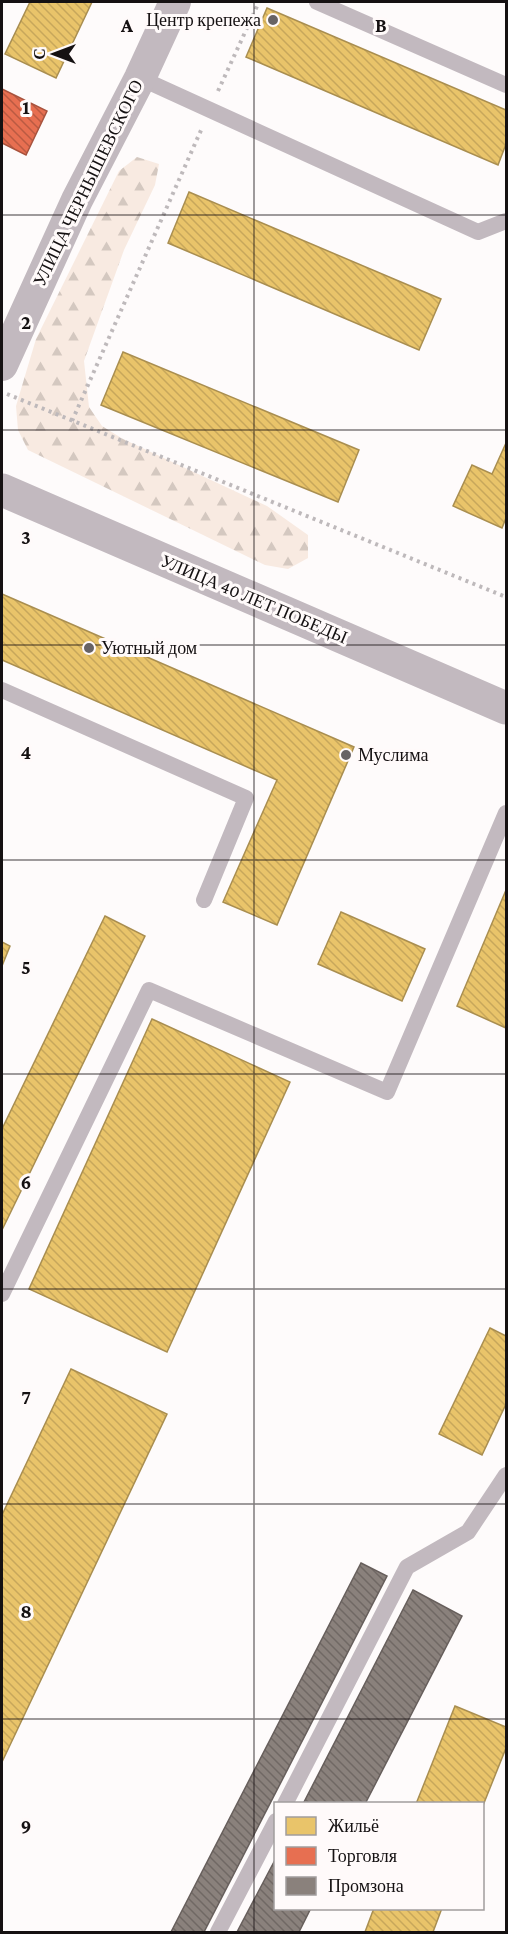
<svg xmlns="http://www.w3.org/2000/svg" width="508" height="1934" font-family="'Crimson Pro',serif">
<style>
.forest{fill:url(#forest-firs)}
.homes{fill:url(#homes-back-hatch);stroke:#a98e50;stroke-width:1.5}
.shops{fill:url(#shops-back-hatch);stroke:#a8533e;stroke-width:1.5}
.industry{fill:url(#industry-back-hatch);stroke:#675f5c;stroke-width:1.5}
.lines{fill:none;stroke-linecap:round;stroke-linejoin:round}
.path{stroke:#beb9bb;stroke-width:4;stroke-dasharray:3 4.5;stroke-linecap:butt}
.service{stroke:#c2b9bf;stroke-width:16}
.minor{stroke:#c2b9bf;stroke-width:32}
.tertiary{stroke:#c2b9bf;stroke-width:33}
.grid{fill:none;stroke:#151112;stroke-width:1.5;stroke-opacity:0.55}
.poi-dot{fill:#676364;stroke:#fffafa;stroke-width:2}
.labels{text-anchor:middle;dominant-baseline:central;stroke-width:6;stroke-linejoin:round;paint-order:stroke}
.poi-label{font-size:18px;fill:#151112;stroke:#fffafa;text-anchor:start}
.street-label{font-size:18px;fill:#151112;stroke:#fffafa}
.grid-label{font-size:20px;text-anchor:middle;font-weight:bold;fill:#151112;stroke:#fffafa;stroke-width:6;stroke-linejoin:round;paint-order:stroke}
</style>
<defs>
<pattern id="forest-firs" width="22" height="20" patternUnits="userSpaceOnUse" patternTransform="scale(1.5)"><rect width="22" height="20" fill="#f8eae1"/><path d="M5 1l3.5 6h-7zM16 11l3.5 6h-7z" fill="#d4c8c0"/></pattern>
<pattern id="homes-back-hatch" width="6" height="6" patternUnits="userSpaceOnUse" patternTransform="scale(1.5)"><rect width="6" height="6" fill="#e9c46a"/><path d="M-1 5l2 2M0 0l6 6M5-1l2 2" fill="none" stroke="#c7a75b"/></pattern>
<pattern id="shops-back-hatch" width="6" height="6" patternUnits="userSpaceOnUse" patternTransform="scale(1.5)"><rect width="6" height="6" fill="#e76f51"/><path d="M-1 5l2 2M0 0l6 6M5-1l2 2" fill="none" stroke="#ba5a42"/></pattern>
<pattern id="industry-back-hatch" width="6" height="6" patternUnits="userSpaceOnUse" patternTransform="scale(1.5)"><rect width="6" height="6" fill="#8a817c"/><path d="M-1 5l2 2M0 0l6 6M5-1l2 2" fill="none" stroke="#706864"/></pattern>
</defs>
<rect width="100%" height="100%" fill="#fefbfb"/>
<!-- forest -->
<path class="forest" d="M137,157L159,164L155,185L124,250L84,361L89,407L102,426L123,439L267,506L308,535V558L288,569L265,565L28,450L18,430L16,406L36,339L119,171Z"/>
<!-- homes -->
<g class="homes">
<path d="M30,2H92L56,78L5,54Z"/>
<path d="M267,8L506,110V144L498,165L246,57Z"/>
<path d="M189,192L441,299L419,350L168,243Z"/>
<path d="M123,352L359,450L338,502L101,405Z"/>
<path d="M506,443V518L502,528L453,506L472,465L492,474Z"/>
<path d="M2,594L354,747L277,925L223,902L277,780L2,660Z"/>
<path d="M506,890V1028L457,1006Z"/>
<path d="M341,912L425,949L402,1001L318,964Z"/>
<path d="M105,916L145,936L2,1230V1129Z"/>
<path d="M2,942L10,946L2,966Z"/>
<path d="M152,1019L290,1082L167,1352L29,1289Z"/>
<path d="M490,1328L506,1336V1404L482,1455L439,1434Z"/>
<path d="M71,1369L167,1414L2,1762V1515Z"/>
<path d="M455,1706L506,1727V1748L482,1808V1804H416Z"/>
<path d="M374,1908H442L433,1932H365Z"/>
</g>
<!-- shops -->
<path class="shops" d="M2,89L47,111L26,155L2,143Z"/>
<!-- industry -->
<g class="industry">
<path d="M361,1563L387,1576L204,1932H171Z"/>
<path d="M413,1590L462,1616L365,1804H303Z"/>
<path d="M276,1858V1908H311L299,1932H237Z"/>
</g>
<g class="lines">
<!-- path -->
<g class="path">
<path d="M218,91L259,2"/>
<path d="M7,394L506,597"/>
<path d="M72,421L202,128"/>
</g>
<!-- service -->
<g class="service">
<path d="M317,2L506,85"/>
<path d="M140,78L478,232L506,221"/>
<path d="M2,690L246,798L204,900"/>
<path d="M2,1294L149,990L387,1092L506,813"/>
<path d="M285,1804L407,1567L468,1532L506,1475"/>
<path d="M218,1932L276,1821"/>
</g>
<!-- minor -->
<path class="minor" d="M2,365L77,200L140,78L175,2"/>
<!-- tertiary -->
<path class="tertiary" d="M2,490L506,708"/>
</g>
<!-- grid -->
<path class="grid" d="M254,2V1932M2,215H506M2,430H506M2,645H506M2,860H506M2,1074H506M2,1289H506M2,1504H506M2,1719H506"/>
<!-- markers -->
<g class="poi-dot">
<circle cx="273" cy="20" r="6"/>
<circle cx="89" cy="648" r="6"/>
<circle cx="346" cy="755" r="6"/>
</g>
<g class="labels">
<!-- poi labels -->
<g class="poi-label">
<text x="261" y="20" text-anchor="end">Центр крепежа</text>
<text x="101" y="648">Уютный дом</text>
<text x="358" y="755">Муслима</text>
</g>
<!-- street labels -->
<g class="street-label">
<text transform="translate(88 183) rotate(-64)">УЛИЦА ЧЕРНЫШЕВСКОГО</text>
<text transform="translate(254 599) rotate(23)">УЛИЦА 40 ЛЕТ ПОБЕДЫ</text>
</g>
</g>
<g class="grid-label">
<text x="127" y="32">A</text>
<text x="381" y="32">B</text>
<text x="26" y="114">1</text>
<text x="26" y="329">2</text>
<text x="26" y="544">3</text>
<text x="26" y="759">4</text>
<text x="26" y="974">5</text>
<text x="26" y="1189">6</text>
<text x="26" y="1404">7</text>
<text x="26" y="1618">8</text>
<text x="26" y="1833">9</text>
</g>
<!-- border -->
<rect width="508" height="1934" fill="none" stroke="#151112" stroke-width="6"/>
<!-- legend -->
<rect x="274" y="1802" width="210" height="108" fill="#fffafa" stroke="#a19d9d" stroke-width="1.5"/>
<rect x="286" y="1817" width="30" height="18" fill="#e9c46a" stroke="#a19d9d" stroke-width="1.5"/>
<text x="328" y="1832" font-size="18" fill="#151112">Жильё</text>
<rect x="286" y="1847" width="30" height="18" fill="#e76f51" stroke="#a19d9d" stroke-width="1.5"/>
<text x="328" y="1862" font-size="18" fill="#151112">Торговля</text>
<rect x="286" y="1877" width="30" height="18" fill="#8a817c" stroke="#a19d9d" stroke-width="1.5"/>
<text x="328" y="1892" font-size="18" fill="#151112">Промзона</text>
<!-- north arrow -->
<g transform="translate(54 54) rotate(270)" stroke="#fffafa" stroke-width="4.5" paint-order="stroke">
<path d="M0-4.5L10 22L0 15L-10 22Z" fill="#151112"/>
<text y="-9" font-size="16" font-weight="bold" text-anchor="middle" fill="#151112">С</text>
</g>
</svg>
